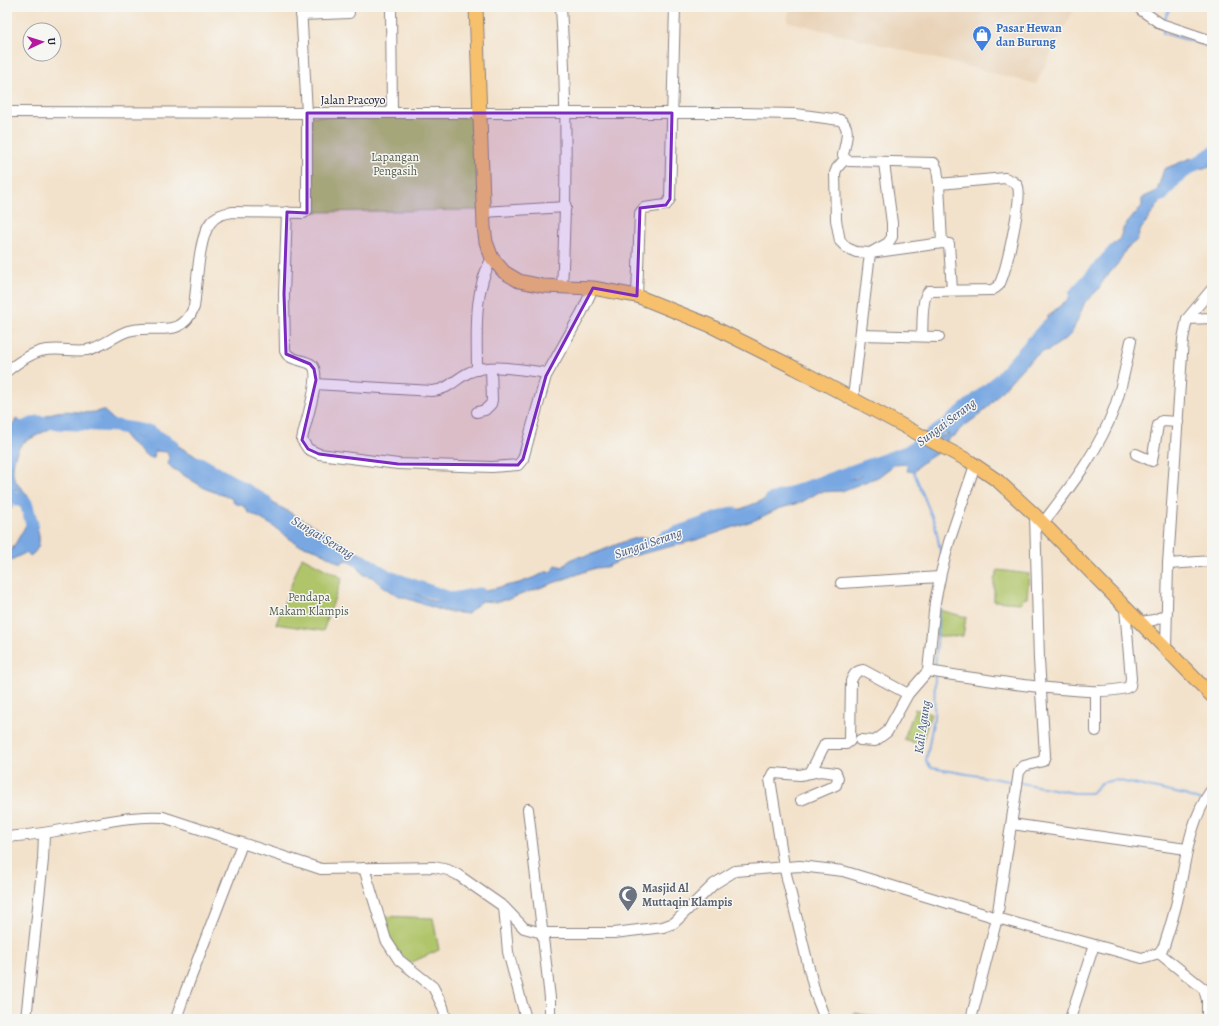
<svg xmlns="http://www.w3.org/2000/svg" width="1219" height="1026" font-family="Alegreya,serif">
<style>
.built{fill:#e9d3b8}
.green{fill:#b0c56a;stroke:#697452}
.water{fill:#78a7e2;stroke:#4d648e}
.lines{fill:none;stroke-linecap:round;stroke-linejoin:round}
.stream{stroke:#78a7e2;stroke-width:2}
.river{stroke:#78a7e2;stroke-width:13}
.minor-casing{stroke:#8a8283;stroke-width:12}
.major-casing{stroke:#8a8283;stroke-width:15}
.minor{stroke:#fff;stroke-width:10}
.major{stroke:#f7c06c;stroke-width:13}
.marked{fill:#7b2cbf;fill-opacity:0.2;stroke:#7b2cbf;stroke-width:3;stroke-linejoin:round}
.labels{text-anchor:middle;dominant-baseline:central;stroke-width:3;stroke-linejoin:round;paint-order:stroke}
.shop-label{font-size:12px;font-weight:bold;fill:#366cbe;stroke:#f6f6f2;text-anchor:start}
.street-label{font-size:12px;fill:#22223b;stroke:#f6f6f2}
.park-label{font-size:12px;fill:#545b4b;stroke:#f6f6f2}
.worship-label{font-size:12px;font-weight:bold;fill:#5b616d;stroke:#f6f6f2;text-anchor:start}
.water-label{font-size:13px;font-style:italic;fill:#44577e;stroke:#f6f6f2}
</style>
<rect width="100%" height="100%" fill="#f6f6f2"/>
<filter id="ink" filterUnits="userSpaceOnUse"><feTurbulence type="fractalNoise" baseFrequency=".025" numOctaves="2"/><feDisplacementMap in="SourceGraphic" scale="8" xChannelSelector="R" yChannelSelector="G"/><feConvolveMatrix kernelMatrix="1 2 1 2 8 2 1 2 1" color-interpolation-filters="sRGB"/></filter>
<filter id="wash" filterUnits="userSpaceOnUse"><feTurbulence type="fractalNoise" baseFrequency=".012" numOctaves="4" result="noise"/><feDisplacementMap in="SourceGraphic" scale="16" xChannelSelector="R" yChannelSelector="G"/><feGaussianBlur stdDeviation="0.9" result="paint"/><feColorMatrix in="noise" values="0 0 0 0 0 0 0 0 0 0 0 0 0 0 0 0 0 1.4 0 .05"/><feComposite in="paint" operator="in"/></filter>
<g filter="url(#wash)">
<rect width="100%" height="100%" fill="#f3e2cb"/>
<!-- built -->
<path class="built" d="M790,7H1075L1036,84L787,21Z"/>
<!-- green -->
<g class="green">
<path d="M311,116L480,117L481,210L310,212Z"/>
<path d="M302,557L342,578L323,631L276,624Z"/>
<path d="M998,570L1029,574L1027,598L1023,599L1021,603L994,601V580Z"/>
<path d="M936,609L966,617L963,636L943,637L932,633Z"/>
<path d="M915,709L931,714L921,745L904,739Z"/>
<path d="M383,916L433,918L439,950L410,963C394,951 388,935 383,916Z"/>
<path d="M855,1013L884,1019H842Z"/>
</g>
<!-- water -->
<path class="water" d="M1191,158L1197,163L1212,162V167L1195,169L1176,174L1170,188L1141,229L1137,240L1126,249L1119,262L1103,281L1098,290L1085,302L1071,335L1049,350L1041,352L1025,365L982,413L960,429L956,435L949,438L937,453L919,465L914,472L907,471L908,467L906,464L894,465L878,477L842,491L819,492L802,502L778,509L755,520L696,540L629,557L606,567L595,568L509,599L496,602L481,601L468,614L443,611L397,595L382,586L372,577L364,575L357,566L345,560L341,564L317,550L297,544L270,524L248,512L244,506L234,503L231,498L206,489L172,468L168,464L169,457L167,452L155,451L154,458H148L129,441L114,423L101,419L87,422L65,421L24,442C15,449 9,472 16,482C20,488 26,491 29,499C31,503 31,507 32,511C36,526 47,545 30,556L25,553L7,562V558L29,520L26,499L16,489L9,493V500L12,507L11,509L7,507V425L14,424L16,418L27,427C38,424 44,414 57,412C73,409 84,416 103,410L126,431L137,437L161,436L211,465L219,479L244,491L259,495L337,539L348,548L373,560L371,562L386,581L433,601L452,603L458,601L467,594L519,583L538,576L545,572H551L556,565L563,567C567,562 570,560 576,557C579,556 581,557 585,556C603,553 636,531 653,539L662,533L685,532L711,524L720,517L774,496L810,492L836,481L857,478L871,467L890,463L900,457L908,449L949,434L946,433L955,419L991,391L996,381L1010,371L1025,356L1035,343L1039,329L1049,315L1067,300L1083,279L1090,282L1099,272L1112,245L1119,240L1124,227L1142,206V198L1157,191L1164,169Z"/>
<g class="lines">
<!-- stream -->
<g class="stream">
<path d="M1164,21L1170,7"/>
<path d="M1163,29V33L1212,47"/>
<path d="M913,470L935,524L941,555"/>
<path d="M935,668L940,601"/>
<path d="M935,676L934,717L926,761L931,768L1015,782"/>
<path d="M1021,783L1074,793H1091L1101,783L1115,780L1185,795L1201,801"/>
</g>
<!-- river -->
<g class="river">
<path d="M1162,195L1177,177L1212,153"/>
<path d="M1075,294L1114,251"/>
<path d="M7,443L9,433L37,422L116,426L150,432L172,445"/>
<path d="M200,463L266,502"/>
<path d="M7,495L26,503L32,524"/>
<path d="M771,500L907,452L946,425L996,383L1047,326"/>
<path d="M665,537L733,513"/>
<path d="M363,561L389,577L452,599L480,594"/>
</g>
</g>
</g>
<g filter="url(#ink)">
<g class="lines">
<defs>
<g id="minor">
<path d="M301,7L307,113H744L796,114L840,120C852,127 845,143 843,155L845,159L849,161L934,163L937,169L939,184L1005,178C1010,180 1016,182 1018,187C1022,199 1006,273 999,285C997,287 994,289 992,290L929,291C921,297 923,326 922,336"/>
<path d="M391,7L392,113"/>
<path d="M561,7C567,100 567,193 562,287"/>
<path d="M1141,10L1161,24L1212,41"/>
<path d="M301,15L349,13"/>
<path d="M7,112L307,113V210L304,213L233,212C225,213 216,215 211,222C198,237 197,287 194,307C181,341 154,323 128,331C113,336 103,347 87,350C72,352 57,347 41,351C30,354 16,364 7,371"/>
<path d="M845,159L837,168L835,173L836,220L840,241L847,248L856,252L870,253L888,243L892,237V223L884,163"/>
<path d="M287,212L284,294L285,351C289,361 304,359 312,365C323,375 304,425 302,440L308,449L319,454L398,464L492,467L518,465L523,459L546,376L582,312L593,288"/>
<path d="M484,212L566,207"/>
<path d="M942,243L949,244L952,290"/>
<path d="M637,296L640,213L644,208L666,205L670,199L675,7"/>
<path d="M1187,319L1212,318"/>
<path d="M861,335L939,337"/>
<path d="M477,370C477,332 473,292 492,258"/>
<path d="M315,384L432,391C449,390 456,378 470,372C493,363 524,370 547,373"/>
<path d="M853,398L870,253L942,243L939,184"/>
<path d="M477,412L485,410L491,404L492,400L491,368"/>
<path d="M1136,454L1152,461L1158,425L1162,421L1178,422"/>
<path d="M1043,523C1070,487 1098,452 1114,409C1122,388 1126,364 1131,341"/>
<path d="M1168,564L1212,561"/>
<path d="M841,583L940,577"/>
<path d="M1141,622L1154,620L1166,615"/>
<path d="M1166,648L1168,564L1183,339L1187,319L1212,289"/>
<path d="M928,671C972,678 1015,685 1059,689C1082,691 1104,693 1126,688L1130,686L1131,679L1125,608"/>
<path d="M1096,731V692"/>
<path d="M860,740L875,741L887,732L908,694L928,671L935,602L941,573L949,542L975,465"/>
<path d="M810,773L800,775L773,773L770,779L784,866L815,993L825,1019"/>
<path d="M801,800L836,785L838,778L836,773L820,771L810,773L825,744H846L850,741L851,681C854,674 856,671 863,670L908,694"/>
<path d="M528,809L550,998V1019"/>
<path d="M1012,824L1186,849"/>
<path d="M7,837C31,835 54,832 77,827C106,822 134,815 163,817L321,869L434,867L448,870L458,875L504,907L524,928L542,933H614L663,927L674,923L714,884L735,871L800,866L843,871L997,918L1142,958L1159,953L1164,946C1170,928 1175,911 1179,893C1186,856 1190,820 1212,789"/>
<path d="M364,868L386,940L399,960L433,987L443,1007L446,1019"/>
<path d="M504,907L508,952L526,1019"/>
<path d="M1159,953L1204,989L1207,1000V1019"/>
<path d="M26,1019L43,860L44,834"/>
<path d="M176,1019L186,990L242,844"/>
<path d="M971,1019L997,918L1019,772L1024,766L1043,761L1045,755L1039,660L1035,515"/>
<path d="M1070,1019L1094,945"/>
</g>
<path id="major" d="M476,7L484,227L486,242L492,258L504,272L519,281L543,286L593,288L637,296L709,325L795,368L969,461L998,481L1035,515L1212,696"/>
</defs>
<!-- minor casing -->
<use href="#minor" class="minor-casing"/>
<!-- major casing -->
<use href="#major" class="major-casing"/>
<!-- minor -->
<use href="#minor" class="minor"/>
<!-- major -->
<use href="#major" class="major"/>
</g>
</g>
<!-- marked area -->
<path class="marked" d="M307,113H672L670,199L666,205L640,208L637,296L593,288L546,376L523,459L518,465L398,464L319,454L308,449L302,440L316,380L314,369L310,364L286,354L284,294L287,212L307,213Z"/>
<!-- icons -->
<defs>
<symbol id="shop-pin" viewBox="-11 -11 22 30"><path d="M0 17L-7.5 6A9.5 9.5 0 1 1 7.5 6Z" fill="#3f7fe0" stroke="#f6f6f2"/><path d="M-5-2.5h2.3a2.7 3.5 0 0 1 5.4 0H5L5.5 6h-11ZM-1.5-2.5h3a1.5 2.3 0 0 0-3 0Z" fill="#fff"/></symbol>
<symbol id="mosque-pin" viewBox="-11 -11 22 30"><path d="M0 17L-7.5 6A9.5 9.5 0 1 1 7.5 6Z" fill="#6b7280" stroke="#f6f6f2"/><path d="M3.5-4.9A6 6 0 1 0 3.5 4.9A5 5 0 1 1 3.5-4.9Z" fill="#fff"/></symbol>
</defs>
<g fill-rule="evenodd">
<use href="#shop-pin" x="971" y="24" width="22" height="30"/>
<use href="#mosque-pin" x="617" y="884" width="22" height="30"/>
</g>
<g class="labels">
<!-- shop labels -->
<g class="shop-label">
<text x="996" y="28">Pasar Hewan<tspan x="996" dy="14">dan Burung</tspan></text>
</g>
<!-- street labels -->
<g class="street-label">
<text x="353" y="100">Jalan Pracoyo</text>
</g>
<!-- park labels -->
<g class="park-label">
<text x="395" y="157">Lapangan<tspan x="395" dy="14">Pengasih</tspan></text>
<text x="309" y="597">Pendapa<tspan x="309" dy="14">Makam Klampis</tspan></text>
</g>
<!-- worship labels -->
<g class="worship-label">
<text x="642" y="888">Masjid Al<tspan x="642" dy="14">Muttaqin Klampis</tspan></text>
</g>
<!-- water labels -->
<g class="water-label">
<text transform="translate(946 422) rotate(-37)">Sungai Serang</text>
<text transform="translate(323 537) rotate(31)">Sungai Serang</text>
<text transform="translate(648 543) rotate(-19)">Sungai Serang</text>
<text transform="translate(922 727) rotate(-82)">Kali Agung</text>
</g>
</g>
<!-- margin -->
<rect width="1219" height="1026" fill="none" stroke="#f6f6f2" stroke-width="24"/>
<!-- north arrow -->
<g transform="translate(42 42) rotate(86)"><circle r="19" fill="#f6f6f2" stroke="#a1a1a9"/>
<path d="M0-3L7 15L0 10L-7 15Z" fill="#b5179e"/>
<text y="-6" font-size="11" font-weight="bold" text-anchor="middle" fill="#22223b">U</text>
</g>
</svg>
